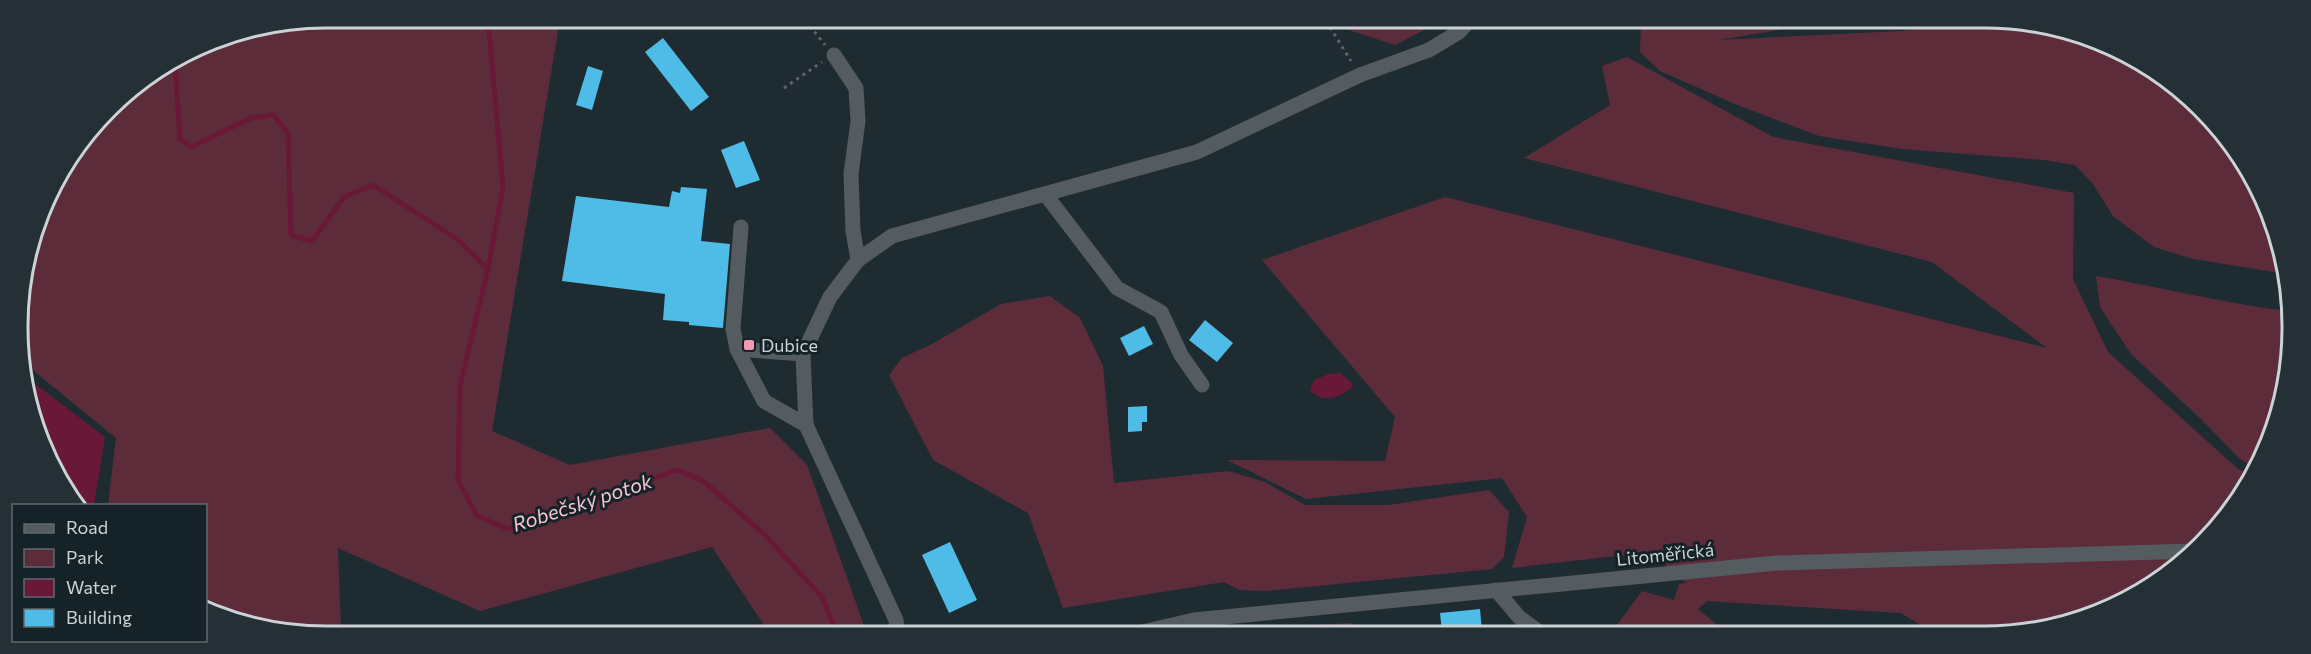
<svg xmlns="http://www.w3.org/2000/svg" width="2311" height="654" font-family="Commissioner,sans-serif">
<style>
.green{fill:#5d2c3b}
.water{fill:#691837}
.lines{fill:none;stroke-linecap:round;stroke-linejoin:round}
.stream{stroke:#691837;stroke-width:5}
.building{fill:#4fbbe7}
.path{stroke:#5a666b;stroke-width:3;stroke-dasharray:3 4.5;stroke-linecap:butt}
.minor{stroke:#555c5f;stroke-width:15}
.poi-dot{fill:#f19ab2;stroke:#152228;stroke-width:2}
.labels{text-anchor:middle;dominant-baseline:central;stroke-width:6;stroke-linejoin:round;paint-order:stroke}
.poi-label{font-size:18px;fill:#cbd3d7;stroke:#152228;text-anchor:start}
.street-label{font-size:18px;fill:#cbd3d7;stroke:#152228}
.water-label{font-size:20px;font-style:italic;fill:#f6c5d1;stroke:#152228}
.rim{fill:none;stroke:#cbd3d7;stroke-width:3}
</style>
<rect width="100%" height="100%" fill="#1e2c32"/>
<!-- green -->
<g class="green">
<path d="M327,18L560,19L492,431L570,465L770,428L807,465L866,631H768L712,547L480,611L338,548L341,630H267L206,607V506L108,505L116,438L24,363L19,306L50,190L123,95L209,41Z"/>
<path d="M1321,21L1440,22L1395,45Z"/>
<path d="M1641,22L1819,23L1719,40L1901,31L1955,24H2044L2155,70L2241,155L2287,266V274L2193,259L2154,247L2113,216L2093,184L2075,165L2045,160L1902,149L1819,136L1735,104L1660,71L1640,52Z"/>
<path d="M1627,57L1773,137L2074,193L2073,279L2108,352L2237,468L2253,478L2252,481L2188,559L2120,604L2024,633H1933L1901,613L1707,601L1698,609L1716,624L1709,633H1611L1642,591L1674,600L1679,584L1686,583L1651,552L1512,568L1527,517L1502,478L1306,499L1227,460L1385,461L1395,417L1262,260L1445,197L2047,348L1932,262L1524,158L1610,105L1602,66Z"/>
<path d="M2096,276C2160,287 2223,303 2287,311V387L2256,469L2240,459L2201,419L2131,354L2100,307Z"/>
<path d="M1050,296L1080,318L1103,366L1114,483L1228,471L1265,482L1305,505H1389L1489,490L1509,512L1504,557L1492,569L1265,591L1239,590L1224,582L1063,608L1028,513L933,460L889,375L902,358L932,344L1001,304Z"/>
<path d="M1351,623L1363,632H1201Z"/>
</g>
<!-- water -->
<g class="water">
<path d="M1340,373L1350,381L1353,386C1341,397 1323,405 1310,390L1314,380L1329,374Z"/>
<path d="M26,377L105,437L94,505H77L29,407Z"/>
</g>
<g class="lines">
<!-- stream -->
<g class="stream">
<path d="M488,19L503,187L488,269L460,386L458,480L477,516L508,529L678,470L703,481L764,534L822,597L836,631"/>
<path d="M175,63L180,139L191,147L251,118L273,115L288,133L291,235L312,241L344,197L373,185L457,239L488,269"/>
</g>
</g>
<!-- building -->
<g class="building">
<path d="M663,38L709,97L691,111L645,52Z"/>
<path d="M588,66L603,71L592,110L576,105Z"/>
<path d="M744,141L760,180L736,188L721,150Z"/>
<path d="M681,187L707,189L701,241L730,244L723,328L689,325V322L663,320L665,294L562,281L576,196L669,207L672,191L680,193Z"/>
<path d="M1205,320L1233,343L1217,362L1189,340Z"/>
<path d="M1144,326L1153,344L1129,356L1120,338Z"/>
<path d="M1147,406V422H1142V431L1128,432V407Z"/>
<path d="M950,542L977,600L949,613L922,555Z"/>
<path d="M1480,609L1482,632H1442L1440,613Z"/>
</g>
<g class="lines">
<!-- path -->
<g class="path">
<path d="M805,20L825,45"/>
<path d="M1326,21L1351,61"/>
<path d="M784,88L822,62"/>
</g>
<!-- minor -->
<g class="minor">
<path d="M834,55L856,88L858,121L851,174L853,231L858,260"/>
<path d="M1046,195L1117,288L1161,312L1181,355L1202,385"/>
<path d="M741,227L733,329L737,349L764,401L806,425"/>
<path d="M737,349L803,354"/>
<path d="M1496,590L1519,617L1539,632"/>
<path d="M897,631L896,620L806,425L803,354L830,297L858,260L892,236L1197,152L1360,75L1429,50L1459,32L1468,22"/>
<path d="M1142,632L1194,620L1777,563L2194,551"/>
</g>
</g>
<!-- markers -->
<rect class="poi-dot" x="743" y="339" width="12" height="12" rx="3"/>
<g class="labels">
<!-- poi labels -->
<g class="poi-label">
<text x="761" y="345">Dubice</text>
</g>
<!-- street labels -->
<g class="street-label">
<text transform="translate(1665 554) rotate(-6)">Litoměřická</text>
</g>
<!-- water labels -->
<g class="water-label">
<text transform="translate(582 502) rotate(-18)">Robečský potok</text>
</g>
</g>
<!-- crop -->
<path d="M0 0H2311V654H0ZM326 28H1984A298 298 0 0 1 2282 326V328A298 298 0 0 1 1984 626H326A298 298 0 0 1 28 328V326A298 298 0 0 1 326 28Z" fill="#243036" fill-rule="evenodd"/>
<path class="rim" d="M326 28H1984A298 298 0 0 1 2282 326V328A298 298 0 0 1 1984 626H326A298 298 0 0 1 28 328V326A298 298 0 0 1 326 28Z"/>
<!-- legend -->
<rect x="12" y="504" width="195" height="138" fill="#152228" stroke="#5e696e" stroke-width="1.5"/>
<rect x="24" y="524" width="30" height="9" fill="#555c5f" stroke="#5e696e" stroke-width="1.5"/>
<text x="66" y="534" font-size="18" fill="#cbd3d7">Road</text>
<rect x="24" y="549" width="30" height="18" fill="#5d2c3b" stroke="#5e696e" stroke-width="1.5"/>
<text x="66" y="564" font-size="18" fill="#cbd3d7">Park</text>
<rect x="24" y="579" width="30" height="18" fill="#691837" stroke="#5e696e" stroke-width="1.5"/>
<text x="66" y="594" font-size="18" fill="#cbd3d7">Water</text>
<rect x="24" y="609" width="30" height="18" fill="#4fbbe7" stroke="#5e696e" stroke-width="1.5"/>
<text x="66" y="624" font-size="18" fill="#cbd3d7">Building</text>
</svg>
